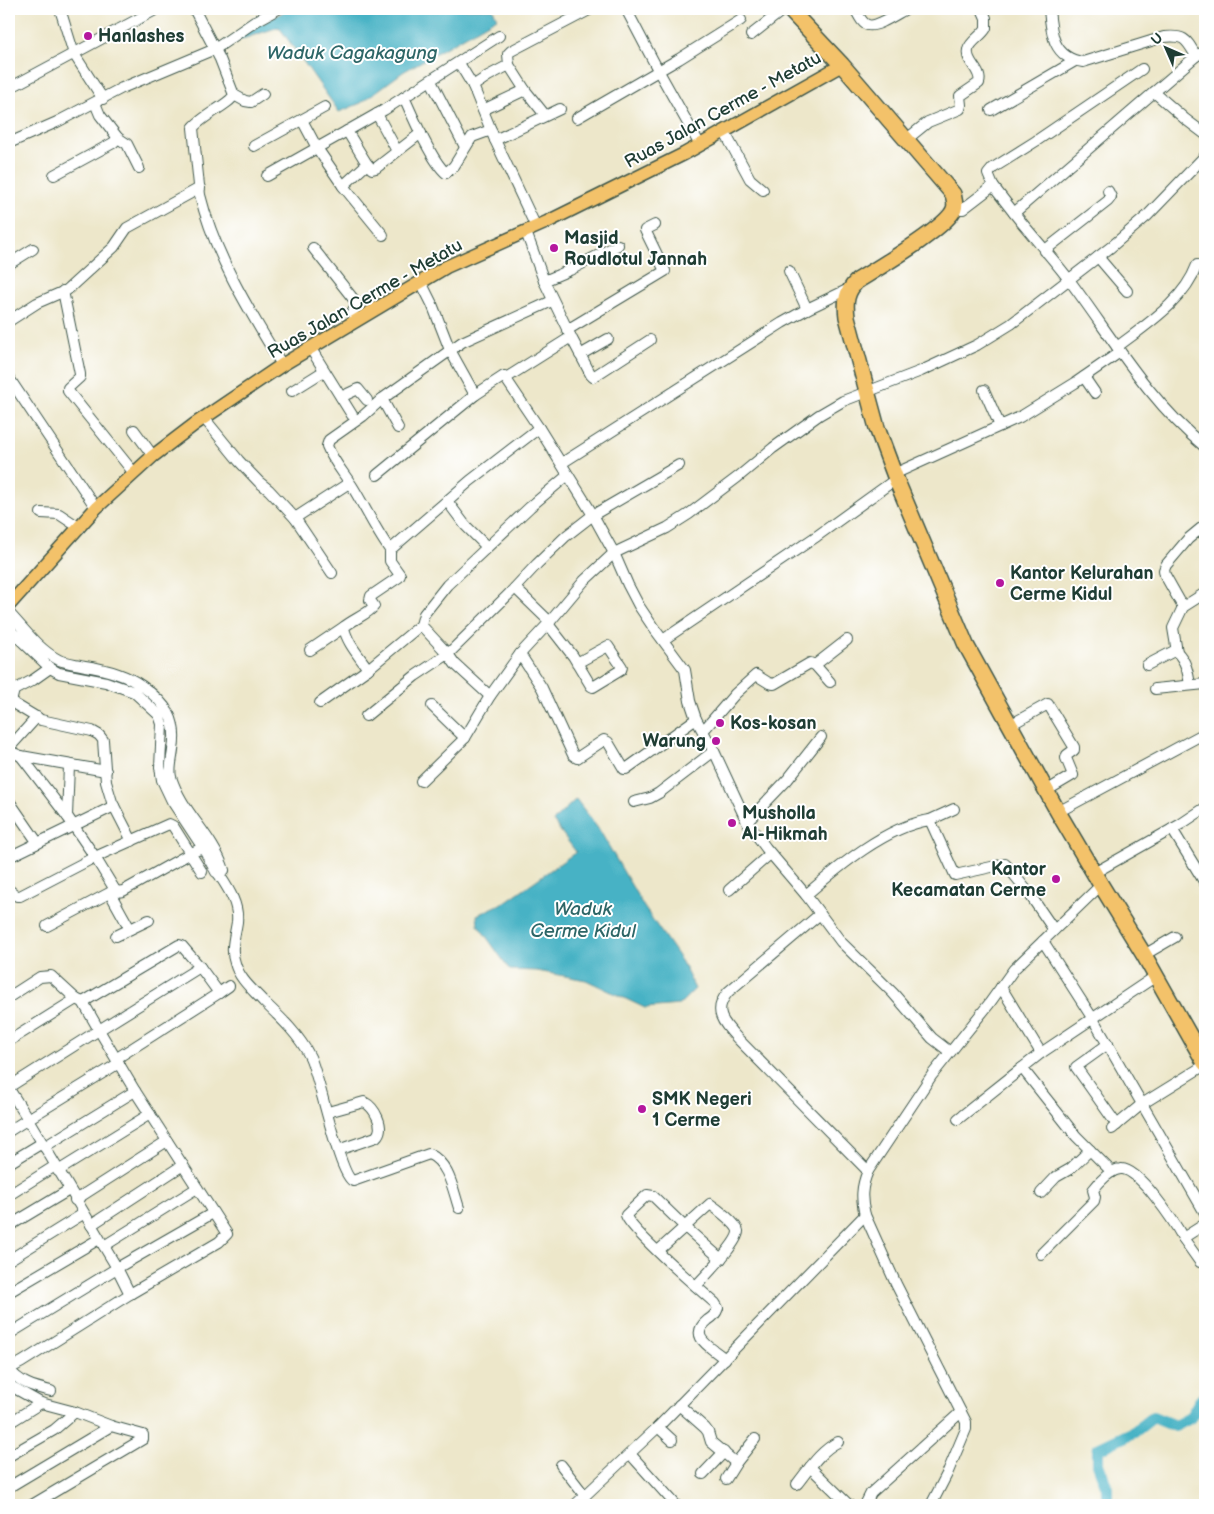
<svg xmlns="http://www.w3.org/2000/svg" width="1214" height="1514" font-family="'Balsamiq Sans',sans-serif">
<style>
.water{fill:#47b2c5;stroke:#33787c}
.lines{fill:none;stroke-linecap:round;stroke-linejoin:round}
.river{stroke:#47b2c5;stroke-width:12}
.minor-casing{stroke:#3e564a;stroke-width:12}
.major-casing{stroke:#3e564a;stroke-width:15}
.highway-casing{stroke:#3e564a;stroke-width:18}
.minor{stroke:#fff;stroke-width:10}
.major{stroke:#f3c26a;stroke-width:12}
.highway{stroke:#f3c26a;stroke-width:15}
.poi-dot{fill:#b5179e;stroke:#fff;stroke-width:2}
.labels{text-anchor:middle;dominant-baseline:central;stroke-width:4;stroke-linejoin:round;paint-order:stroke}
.poi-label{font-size:18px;font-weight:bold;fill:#1f3d34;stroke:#fff;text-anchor:start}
.street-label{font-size:18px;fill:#1f3d34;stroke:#fff}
.water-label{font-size:19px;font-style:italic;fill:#2d6667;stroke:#fff}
</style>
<rect width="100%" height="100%" fill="#fff"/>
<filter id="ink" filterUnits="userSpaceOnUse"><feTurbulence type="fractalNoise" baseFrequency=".02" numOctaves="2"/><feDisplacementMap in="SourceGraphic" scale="10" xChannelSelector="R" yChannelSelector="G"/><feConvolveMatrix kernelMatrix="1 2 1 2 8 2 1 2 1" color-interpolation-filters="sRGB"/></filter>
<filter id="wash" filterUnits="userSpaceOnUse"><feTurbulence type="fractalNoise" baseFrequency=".0096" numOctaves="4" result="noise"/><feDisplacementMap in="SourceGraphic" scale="20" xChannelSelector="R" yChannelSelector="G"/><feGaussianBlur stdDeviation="1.12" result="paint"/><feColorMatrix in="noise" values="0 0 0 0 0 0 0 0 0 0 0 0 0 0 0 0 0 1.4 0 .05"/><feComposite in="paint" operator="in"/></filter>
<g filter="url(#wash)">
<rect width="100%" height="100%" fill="#ede7ca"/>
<!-- water -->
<g class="water">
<path d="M289,9H493L497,18L403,72L361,103L339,112L279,27L218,47Z"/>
<path d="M576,799L600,831L644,907L682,962L695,989L679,1005L645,1008L586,980L537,971L510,970L478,925L477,915L505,902L576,852L553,821Z"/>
</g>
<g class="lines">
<!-- river -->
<path class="river" d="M1107,1505V1488L1098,1464V1449L1134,1432L1153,1417L1175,1426L1190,1418L1200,1401L1205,1396"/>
</g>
</g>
<g filter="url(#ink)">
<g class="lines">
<defs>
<g id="minor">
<path d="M60,9L74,54L103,99"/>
<path d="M194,9L220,59L234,95C230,104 202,116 193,128L200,195C215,256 250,312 282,365"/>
<path d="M626,9L658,70L700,145"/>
<path d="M855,9C858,14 862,24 868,25C876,28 898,13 906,9"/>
<path d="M1049,9C1051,33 1053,58 1083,62L1164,37C1185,35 1186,39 1196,56"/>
<path d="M751,35L784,9"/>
<path d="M1205,51L1196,56L1014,213C1032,236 1052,257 1070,281C1113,339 1149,401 1205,447"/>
<path d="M459,63L473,86L495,140L536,227"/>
<path d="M431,81L465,147"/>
<path d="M17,84L157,9"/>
<path d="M473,86L488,76L509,65L508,54L511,51L591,9"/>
<path d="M525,90L545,115"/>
<path d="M1154,92L1185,119L1205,134"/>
<path d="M234,95L245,101L251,102L263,94"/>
<path d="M404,97C412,115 432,162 446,173L454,166L472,137L491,130"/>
<path d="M95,103L100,115L118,138L127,144L139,168"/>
<path d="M483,110L525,90L509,65"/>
<path d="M991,110L1075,61"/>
<path d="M377,114L397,151"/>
<path d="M577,118L679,59L741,20"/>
<path d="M302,120L317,148L343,186"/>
<path d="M724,131L750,179L763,190"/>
<path d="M907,139L928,122L960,109L961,105L960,96L979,83C983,71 965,62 968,50C970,41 982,36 986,28V18L982,9"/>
<path d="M495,140L560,109"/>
<path d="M9,143L57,122L122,88L215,49L256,21L278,9"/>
<path d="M254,146L325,107"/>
<path d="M367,164L347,131L384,110L499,36"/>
<path d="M54,175L113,143L118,138"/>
<path d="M267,176L347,131"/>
<path d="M993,186L988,174L993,168L1036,141L1142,69"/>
<path d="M954,209H963L993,186L1014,213"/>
<path d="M383,235L343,186L367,164L372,169L376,168L421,133"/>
<path d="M313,248L355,301V307L352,312L356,321"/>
<path d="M1044,251L1108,201L1111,197L1108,191"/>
<path d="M1098,257L1127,291"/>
<path d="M9,264L33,249"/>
<path d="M789,271L807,309"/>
<path d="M544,281L570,270L618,245"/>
<path d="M421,282L432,304L450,350L475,395"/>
<path d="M63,291L80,374V377L68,388V391L134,473"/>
<path d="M9,321L37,303L67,290L114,247L127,228L200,188"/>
<path d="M567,330L665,271L645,230L655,225"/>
<path d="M571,337L591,375L593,377L650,340"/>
<path d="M1117,347C1147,324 1184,301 1197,265"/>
<path d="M311,349L352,415"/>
<path d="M580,355L608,339"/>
<path d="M1084,377L1095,393"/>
<path d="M9,378L96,508"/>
<path d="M506,378L571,337L544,281L526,232"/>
<path d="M984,390L1000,426"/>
<path d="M292,391L324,371"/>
<path d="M341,397L358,389L367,400"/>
<path d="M382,399L398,428"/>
<path d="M204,418L239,461L259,482L269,490L295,518"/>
<path d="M539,428L470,481L390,550V561L400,575L399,577L371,596L370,600L374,606C370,613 352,620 344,627C346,642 360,657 368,669L421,625L424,614L447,585L530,507L568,475"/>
<path d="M134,430L153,456"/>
<path d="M562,463L782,323L807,309L849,289"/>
<path d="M894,474L1020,417L1075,383L1120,352"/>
<path d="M377,475L475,395L504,376L539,428L593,515L614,553L628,585L639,606L653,627L685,670L690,701L696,719L714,751L747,822L766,848L806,895L841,942L893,993L932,1038L950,1052"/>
<path d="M447,501L465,525L487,547"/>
<path d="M41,513L59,514L80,528"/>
<path d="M390,550C375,529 365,507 352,486C343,472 333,461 327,446L329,440L363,416L382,399L462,342L552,301"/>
<path d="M332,573L295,518L349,483"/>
<path d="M515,588L550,622"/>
<path d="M1183,607L1165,575L1164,570L1166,565L1188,539L1205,525"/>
<path d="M9,613C24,629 39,650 59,660C67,663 77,664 85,666C105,669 125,674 142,686C167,704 178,720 173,750C172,759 169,769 171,777C181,811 213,836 224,870L218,873L216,872L203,848L172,801L162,780L160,767L162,724L159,715L134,692L106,682L59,673L50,668L9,629"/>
<path d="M548,624L584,581L614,553L667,528L689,514L738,477L773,448L819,415L843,401L921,371L977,345L1011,324L1111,247L1147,216L1205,156"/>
<path d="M663,640L817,536L896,479"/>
<path d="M310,650L344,627"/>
<path d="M1177,652L1173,628L1183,607L1205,593"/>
<path d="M520,654L548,624L573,656L591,686L593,687L621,670L622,667L608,646L577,663"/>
<path d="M815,665L847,640"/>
<path d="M1147,665L1174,651L1177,652C1186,661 1188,672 1190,685"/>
<path d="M50,668L33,680L14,690L11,702L41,720L92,731L99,735L103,740L106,782L112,802L132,841"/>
<path d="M1155,689L1205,684"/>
<path d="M490,696L455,664L448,654L509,594L537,564L566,536L593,515L679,465"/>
<path d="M320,703L368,669"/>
<path d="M432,706L465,738"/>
<path d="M366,716L415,676L448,654L421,625"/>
<path d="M1010,725L1048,704L1074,747V750L1067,755L1066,758L1073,775L1046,791"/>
<path d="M703,731L735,694L756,675L769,683L774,684L810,663L815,665L830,682"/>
<path d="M9,748L37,717"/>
<path d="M9,751L21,756L67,816L95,857L20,896H17L9,890"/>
<path d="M21,756L106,771"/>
<path d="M421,781L465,738L490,696L520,654L542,688L573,755L577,758L604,740L608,742L624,769H626L696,719"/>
<path d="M9,801L38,843"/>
<path d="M634,802L650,798L659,793L714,751"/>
<path d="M1058,812L1205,733"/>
<path d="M67,816L69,766"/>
<path d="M930,820L954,809"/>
<path d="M747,822L788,779L821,737"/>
<path d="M1172,829L1205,883"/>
<path d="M9,857L114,806"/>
<path d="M202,872L173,826L169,824L95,857L115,890L117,892L123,891L191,853L207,846"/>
<path d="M218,873C227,887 239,903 237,922C235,936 230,949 235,963C239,979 253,990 264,1002C281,1018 300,1036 310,1057C320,1078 339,1175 353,1181L429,1154C449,1163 453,1190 459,1208"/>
<path d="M1094,873L1181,824L1205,808"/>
<path d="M729,890L770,854"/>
<path d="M110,893L130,929"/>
<path d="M806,895C838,867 887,826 930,820L955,875L1005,864L1007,866L1028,892L1054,930"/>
<path d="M820,914L728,992C712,1011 723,1023 738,1039L868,1171"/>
<path d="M47,926L115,890"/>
<path d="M116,936L149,920"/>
<path d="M1043,941L1093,1019L1205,1213"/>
<path d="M1144,955L1175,937"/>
<path d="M1001,987L1041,1053"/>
<path d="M219,993L229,986"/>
<path d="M9,997L40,977L51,976L76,999"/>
<path d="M9,1041L76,999L83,1002L99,1030L9,1087"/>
<path d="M1108,1044L1076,1067L1117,1125"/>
<path d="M117,1058L219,993L200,967"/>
<path d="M1022,1068L1076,1136L1112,1172"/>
<path d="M9,1089L28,1119L119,1063"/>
<path d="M328,1112L364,1102C374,1107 386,1127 376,1137L338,1150"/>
<path d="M958,1119L1041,1053L1156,976"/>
<path d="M1112,1129L1142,1104L1205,1065"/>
<path d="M9,1131L28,1119L117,1268L130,1294"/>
<path d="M44,1147L135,1091"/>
<path d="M9,1163L42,1143"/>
<path d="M58,1171L150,1114"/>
<path d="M1041,1193L1056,1177L1070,1169L1090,1150"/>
<path d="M9,1195L55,1166"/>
<path d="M75,1200L167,1141"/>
<path d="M91,1225L183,1165"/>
<path d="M9,1226L69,1190"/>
<path d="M1183,1238L1200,1262"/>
<path d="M104,1246L197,1188"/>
<path d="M658,1251L710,1204C716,1208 737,1224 738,1231C739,1242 704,1277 696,1286"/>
<path d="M1041,1254L1094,1201L1095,1197L1093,1190C1099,1182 1111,1169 1121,1169C1138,1167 1175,1223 1183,1238L1205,1224"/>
<path d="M721,1259L685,1227L653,1196L647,1195L626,1215C628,1228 700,1290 715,1303L718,1308C716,1314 713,1317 708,1320C687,1337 711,1347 725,1359"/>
<path d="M9,1260L83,1214"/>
<path d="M9,1292L99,1239"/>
<path d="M9,1334L117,1268L213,1213"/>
<path d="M9,1369L22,1362L130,1294L219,1242L227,1234L135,1091L99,1030L200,967L182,946L179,945L83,1002"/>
<path d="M9,1369C19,1383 34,1387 51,1391"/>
<path d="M9,1385L41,1403L75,1412L54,1430L9,1456"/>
<path d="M679,1405L705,1428L708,1432L711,1442L736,1463L755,1439"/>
<path d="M9,1423L41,1403"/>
<path d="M658,1427L672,1440"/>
<path d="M631,1455L676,1505"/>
<path d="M561,1465L585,1496"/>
<path d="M810,1467L849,1505"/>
<path d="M703,1474L724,1452"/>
<path d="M726,1479L736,1463"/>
<path d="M797,1484C809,1469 820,1451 838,1442"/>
<path d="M9,1487L111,1426"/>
<path d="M32,1505L143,1439V1435L111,1426L75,1412"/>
<path d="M575,1505L658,1427L865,1215"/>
<path d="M865,1505L871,1493L961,1412"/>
<path d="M931,1505L947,1474L966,1429V1422L896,1284L865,1215C861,1199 861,1187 868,1171L932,1075L989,1004L1014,969L1101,885"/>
</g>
<path id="major" d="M9,605L96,508L153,456L195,424L282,365L446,267L547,222L684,154L842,65"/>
<path id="highway" d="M789,9L842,65L953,194C954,199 956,204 954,209C948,227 876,269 857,281C846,292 845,302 847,317L877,428L896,479L966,645L1058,812L1101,885L1144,955L1205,1063"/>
</defs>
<!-- minor casing -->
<use href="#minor" class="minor-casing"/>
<!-- major casing -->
<use href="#major" class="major-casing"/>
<!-- highway casing -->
<use href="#highway" class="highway-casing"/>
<!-- minor -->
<use href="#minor" class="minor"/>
<!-- major -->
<use href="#major" class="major"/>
<!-- highway -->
<use href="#highway" class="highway"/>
</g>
</g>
<!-- markers -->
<g class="poi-dot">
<circle cx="88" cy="36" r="5"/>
<circle cx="554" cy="248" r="5"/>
<circle cx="1000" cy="583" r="5"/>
<circle cx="720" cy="723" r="5"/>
<circle cx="716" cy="741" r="5"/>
<circle cx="732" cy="823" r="5"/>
<circle cx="1056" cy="879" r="5"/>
<circle cx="642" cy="1109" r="5"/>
</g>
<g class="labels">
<!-- poi labels -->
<g class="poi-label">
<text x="98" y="36">Hanlashes</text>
<text x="564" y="238">Masjid<tspan x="564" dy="21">Roudlotul Jannah</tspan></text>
<text x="1010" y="573">Kantor Kelurahan<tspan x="1010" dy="21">Cerme Kidul</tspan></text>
<text x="730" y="723">Kos-kosan</text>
<text x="706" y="741" text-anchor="end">Warung</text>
<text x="742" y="813">Musholla<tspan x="742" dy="21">Al-Hikmah</tspan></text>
<text x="1046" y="869" text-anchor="end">Kantor<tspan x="1046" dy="21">Kecamatan Cerme</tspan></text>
<text x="652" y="1099">SMK Negeri<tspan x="652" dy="21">1 Cerme</tspan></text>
</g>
<!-- street labels -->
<g class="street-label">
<text transform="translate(723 110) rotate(-29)">Ruas Jalan Cerme - Metatu</text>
<text transform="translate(365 299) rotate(-30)">Ruas Jalan Cerme - Metatu</text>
</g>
<!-- water labels -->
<g class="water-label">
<text x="352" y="53">Waduk Cagakagung</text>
<text x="583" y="909">Waduk<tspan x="583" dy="22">Cerme Kidul</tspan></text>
</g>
</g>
<!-- margin -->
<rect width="1214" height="1514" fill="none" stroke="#fff" stroke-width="30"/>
<!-- north arrow -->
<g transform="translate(1166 48) rotate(315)" stroke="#ffffff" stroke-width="4" paint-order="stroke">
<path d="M0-4L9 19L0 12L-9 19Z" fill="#1f3d34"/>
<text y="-8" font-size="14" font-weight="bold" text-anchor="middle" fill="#1f3d34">U</text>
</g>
</svg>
